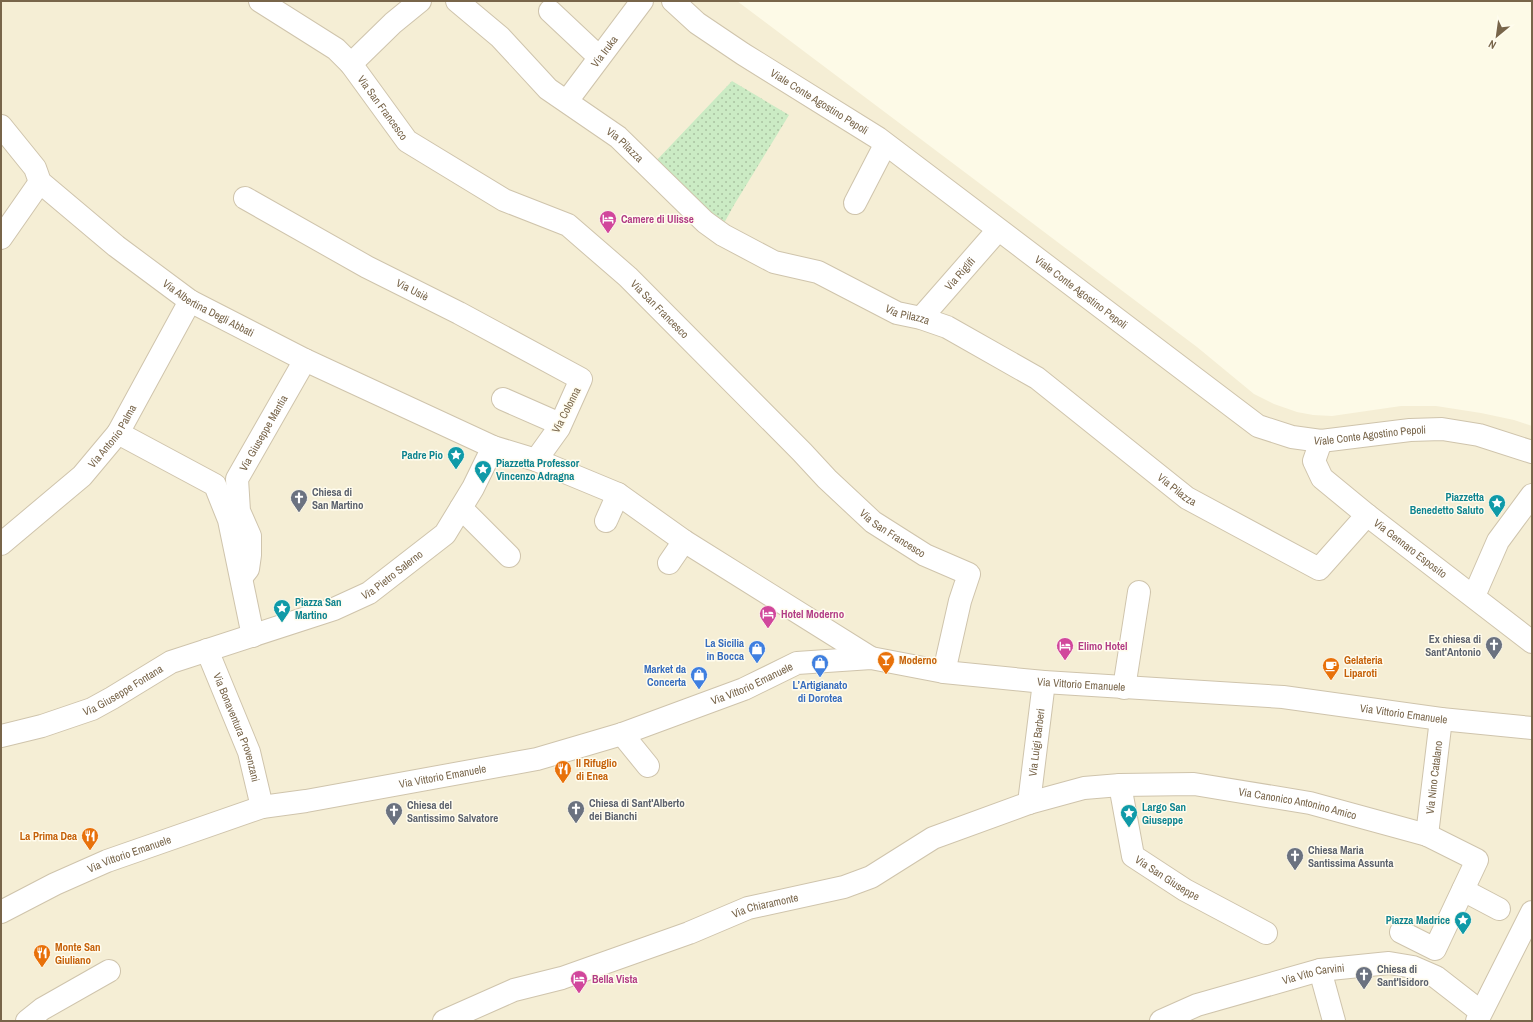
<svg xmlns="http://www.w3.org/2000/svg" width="1533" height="1022" font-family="'Archivo Narrow',sans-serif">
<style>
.residential{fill:#f5eed5}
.grass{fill:url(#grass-dots)}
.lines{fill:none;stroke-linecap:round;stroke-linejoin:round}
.minor-casing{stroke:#cfc4ac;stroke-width:24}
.minor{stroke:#fff;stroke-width:22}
.labels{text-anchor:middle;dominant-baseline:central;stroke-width:3;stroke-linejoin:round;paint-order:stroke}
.street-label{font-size:11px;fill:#78654a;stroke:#fffcee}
.hotel-label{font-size:11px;font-weight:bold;fill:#b23c85;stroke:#fffcee;text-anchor:start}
.culture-label{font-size:11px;font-weight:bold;fill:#0d838f;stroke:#fffcee;text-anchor:end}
.worship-label{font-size:11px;font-weight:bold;fill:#5b616d;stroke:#fffcee;text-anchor:start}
.shop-label{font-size:11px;font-weight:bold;fill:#366cbe;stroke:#fffcee;text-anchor:end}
.food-label{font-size:11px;font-weight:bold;fill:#c56008;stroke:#fffcee;text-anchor:start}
</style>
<defs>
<pattern id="grass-dots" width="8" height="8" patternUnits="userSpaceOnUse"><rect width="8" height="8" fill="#cbebc4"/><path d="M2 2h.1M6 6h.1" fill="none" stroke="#aac2a1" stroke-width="1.8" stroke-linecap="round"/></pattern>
</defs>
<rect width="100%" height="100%" fill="#fdfae7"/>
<!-- residential -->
<path class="residential" d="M1,1H737L1197,347L1254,394L1274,404L1297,412L1313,415L1332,416L1401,406H1436L1481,413L1514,420L1532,426V1021H1Z"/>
<!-- grass -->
<path class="grass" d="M732,81L789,115L734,205L723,225L655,162Z"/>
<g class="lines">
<defs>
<g id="minor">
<path id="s1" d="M260,1L336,49L351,64L407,141L504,200L568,225L628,277L802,452L827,479L873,522L925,555L969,574L960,601L944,672"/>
<path id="s2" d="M457,1L500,37L548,89L618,137L705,222L723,235L774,262L818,272L897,313L921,318L947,327L1037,378L1187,498L1319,569L1367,515"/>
<path id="s3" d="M673,1L697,23L743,54L878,138L1258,426L1292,437L1321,441L1410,430L1442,429L1479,435L1532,452"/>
<path d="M550,11L599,57"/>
<path d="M351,64L393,23L420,1"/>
<path id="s4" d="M567,101L642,1"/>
<path id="s5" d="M1,126L35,168L40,182L116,246L190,301L305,360L493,447L536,460L618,494L684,541L871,658"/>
<path id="s6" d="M245,198L367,267L459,313L581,379L559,428L536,460"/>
<path d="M855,203L885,145"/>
<path d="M1,238L40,182"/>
<path id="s7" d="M921,318L998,230"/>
<path d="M503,399L560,424"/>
<path d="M118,433L215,485L229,520L253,636"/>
<path id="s8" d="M1321,441L1314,461L1322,478L1367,515L1532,642"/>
<path d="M461,508L509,556"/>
<path d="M606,521L618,494"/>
<path id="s9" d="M1,544L82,476L118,433L190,301"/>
<path d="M669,563L684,541"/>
<path id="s10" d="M244,574L248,569L250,555V536L239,511L237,479L305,360"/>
<path d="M1474,596L1498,541L1532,495"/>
<path id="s11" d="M207,650L249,752L262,807"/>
<path d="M1124,688L1139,592"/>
<path d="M622,734L648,766"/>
<path id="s12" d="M1,736L42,726L92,709L112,698L171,662L334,609L369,593L445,534L473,488L493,447"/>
<path id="s13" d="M1120,785L1133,856L1185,890L1266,933"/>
<path id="s14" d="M1029,803L1044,682"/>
<path id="s15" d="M1427,835L1441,719"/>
<path d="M1463,890L1499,909"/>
<path id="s16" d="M1,912L55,884L107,861L262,807L306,801L537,759L622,734L744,689L797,663L871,658L944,672L1044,682L1283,697L1441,719L1532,728"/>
<path d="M1320,970L1334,1021"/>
<path d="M27,1021L42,1009L109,971"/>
<path id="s17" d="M444,1021L514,990L562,978L689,933L748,908L844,887L871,877L933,838L1029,803L1084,788L1120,785L1194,784L1310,803L1427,835L1477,860L1435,949L1401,932"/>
<path id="s18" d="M1161,1021L1197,1005L1320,970L1389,963L1413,967L1436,977L1481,1012"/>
<path d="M1477,1021L1532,912"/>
</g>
</defs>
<!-- minor casing -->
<use href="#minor" class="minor-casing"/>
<!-- minor -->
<use href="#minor" class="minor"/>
</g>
<!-- icons -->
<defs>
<symbol id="hotel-pin" viewBox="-11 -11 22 30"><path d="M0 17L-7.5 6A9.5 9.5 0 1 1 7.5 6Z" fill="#d1479c" stroke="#fffcee"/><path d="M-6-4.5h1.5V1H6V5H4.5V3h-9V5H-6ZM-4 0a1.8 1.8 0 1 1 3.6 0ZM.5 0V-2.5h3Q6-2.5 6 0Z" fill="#fff"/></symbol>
<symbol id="sight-pin" viewBox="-11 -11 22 30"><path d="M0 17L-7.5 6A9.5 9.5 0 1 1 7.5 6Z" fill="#0f9aa8" stroke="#fffcee"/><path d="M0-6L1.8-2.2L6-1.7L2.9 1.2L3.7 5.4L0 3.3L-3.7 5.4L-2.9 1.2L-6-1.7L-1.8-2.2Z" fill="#fff"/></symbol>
<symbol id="church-pin" viewBox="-11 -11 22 30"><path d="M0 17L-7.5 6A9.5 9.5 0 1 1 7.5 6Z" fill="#6b7280" stroke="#fffcee"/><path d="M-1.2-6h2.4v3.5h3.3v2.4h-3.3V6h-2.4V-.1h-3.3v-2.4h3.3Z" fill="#fff"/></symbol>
<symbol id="shop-pin" viewBox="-11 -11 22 30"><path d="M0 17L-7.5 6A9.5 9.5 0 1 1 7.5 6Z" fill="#3f7fe0" stroke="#fffcee"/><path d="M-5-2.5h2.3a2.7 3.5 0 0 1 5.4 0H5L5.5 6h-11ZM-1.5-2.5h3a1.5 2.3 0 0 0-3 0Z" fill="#fff"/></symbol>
<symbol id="bar-pin" viewBox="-11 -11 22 30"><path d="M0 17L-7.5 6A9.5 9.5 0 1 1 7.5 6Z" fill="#e8710a" stroke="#fffcee"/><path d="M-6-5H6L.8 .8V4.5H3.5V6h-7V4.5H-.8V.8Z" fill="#fff"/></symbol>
<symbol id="cafe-pin" viewBox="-11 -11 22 30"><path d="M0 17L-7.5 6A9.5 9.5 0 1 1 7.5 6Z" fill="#e8710a" stroke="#fffcee"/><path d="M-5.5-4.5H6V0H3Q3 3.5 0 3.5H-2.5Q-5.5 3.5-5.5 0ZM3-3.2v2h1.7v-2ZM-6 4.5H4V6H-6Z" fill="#fff"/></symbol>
<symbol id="restaurant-pin" viewBox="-11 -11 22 30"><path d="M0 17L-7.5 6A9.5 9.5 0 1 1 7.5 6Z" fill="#e8710a" stroke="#fffcee"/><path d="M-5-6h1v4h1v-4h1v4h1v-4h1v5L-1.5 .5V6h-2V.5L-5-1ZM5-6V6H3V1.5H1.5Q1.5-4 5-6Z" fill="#fff"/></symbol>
</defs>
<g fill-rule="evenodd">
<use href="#hotel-pin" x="598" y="209" width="20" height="27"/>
<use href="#sight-pin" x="446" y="445" width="20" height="27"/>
<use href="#sight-pin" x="473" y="459" width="20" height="27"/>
<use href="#church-pin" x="289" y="488" width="20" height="27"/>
<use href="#sight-pin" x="1487" y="493" width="20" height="27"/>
<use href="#sight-pin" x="272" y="598" width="20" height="27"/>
<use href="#hotel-pin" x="758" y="604" width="20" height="27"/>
<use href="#church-pin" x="1484" y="635" width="20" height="27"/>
<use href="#hotel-pin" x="1055" y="636" width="20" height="27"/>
<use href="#shop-pin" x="747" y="639" width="20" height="27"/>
<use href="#bar-pin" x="876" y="650" width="20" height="27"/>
<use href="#shop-pin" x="810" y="653" width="20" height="27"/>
<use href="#cafe-pin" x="1321" y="656" width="20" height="27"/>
<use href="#shop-pin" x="689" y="665" width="20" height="27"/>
<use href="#restaurant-pin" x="553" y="759" width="20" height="27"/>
<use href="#church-pin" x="566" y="799" width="20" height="27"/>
<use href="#church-pin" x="384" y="801" width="20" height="27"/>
<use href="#sight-pin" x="1119" y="803" width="20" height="27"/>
<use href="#restaurant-pin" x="80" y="826" width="20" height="27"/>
<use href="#church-pin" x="1285" y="846" width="20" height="27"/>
<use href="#sight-pin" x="1453" y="910" width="20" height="27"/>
<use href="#restaurant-pin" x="32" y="943" width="20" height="27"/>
<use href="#church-pin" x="1354" y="965" width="20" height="27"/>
<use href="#hotel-pin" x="569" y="969" width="20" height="27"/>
</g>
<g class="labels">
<!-- street labels -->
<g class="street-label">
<text stroke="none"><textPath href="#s4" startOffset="62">Via Iruka</textPath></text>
<text stroke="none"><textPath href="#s3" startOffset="178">Viale Conte Agostino Pepoli</textPath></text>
<text stroke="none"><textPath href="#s1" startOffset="165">Via San Francesco</textPath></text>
<text stroke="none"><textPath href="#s2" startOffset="222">Via Pilazza</textPath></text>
<text stroke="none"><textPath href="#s7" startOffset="59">Via Riglifi</textPath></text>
<text stroke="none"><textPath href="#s6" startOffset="191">Via Usiè</textPath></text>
<text stroke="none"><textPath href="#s3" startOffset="502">Viale Conte Agostino Pepoli</textPath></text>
<text stroke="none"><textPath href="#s5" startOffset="280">Via Albertina Degli Abbati</textPath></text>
<text stroke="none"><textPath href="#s1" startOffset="513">Via San Francesco</textPath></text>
<text stroke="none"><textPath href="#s2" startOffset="558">Via Pilazza</textPath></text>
<text transform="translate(566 410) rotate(-63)">Via Colonna</text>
<text stroke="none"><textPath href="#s10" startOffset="152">Via Giuseppe Mantia</textPath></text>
<text stroke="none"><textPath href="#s3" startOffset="838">Viale Conte Agostino Pepoli</textPath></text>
<text stroke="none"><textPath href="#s9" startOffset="156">Via Antonio Palma</textPath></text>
<text stroke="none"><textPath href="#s2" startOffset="882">Via Pilazza</textPath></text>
<text stroke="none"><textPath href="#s1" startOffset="837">Via San Francesco</textPath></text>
<text stroke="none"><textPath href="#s8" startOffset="153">Via Gennaro Esposito</textPath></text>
<text stroke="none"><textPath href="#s12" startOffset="426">Via Pietro Salerno</textPath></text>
<text stroke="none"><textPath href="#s16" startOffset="789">Via Vittorio Emanuele</textPath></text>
<text stroke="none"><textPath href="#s16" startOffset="1125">Via Vittorio Emanuele</textPath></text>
<text stroke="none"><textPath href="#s12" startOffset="131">Via Giuseppe Fontana</textPath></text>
<text stroke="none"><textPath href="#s16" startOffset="1449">Via Vittorio Emanuele</textPath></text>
<text stroke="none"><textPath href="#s11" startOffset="83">Via Bonaventura Provenzani</textPath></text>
<text stroke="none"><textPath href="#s14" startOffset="61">Via Luigi Barberi</textPath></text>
<text stroke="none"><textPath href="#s16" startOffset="465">Via Vittorio Emanuele</textPath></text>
<text stroke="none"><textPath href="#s15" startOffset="58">Via Nino Catalano</textPath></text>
<text stroke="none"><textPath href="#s17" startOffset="900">Via Canonico Antonino Amico</textPath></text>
<text stroke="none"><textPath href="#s16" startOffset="141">Via Vittorio Emanuele</textPath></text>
<text stroke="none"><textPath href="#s13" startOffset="113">Via San Giuseppe</textPath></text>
<text stroke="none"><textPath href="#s17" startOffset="342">Via Chiaramonte</textPath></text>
<text stroke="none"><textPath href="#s18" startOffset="160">Via Vito Carvini</textPath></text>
</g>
<!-- hotel labels -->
<g class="hotel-label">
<text x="621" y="219">Camere di Ulisse</text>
<text x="781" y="614">Hotel Moderno</text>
<text x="1078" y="646">Elimo Hotel</text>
<text x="592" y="979">Bella Vista</text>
</g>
<!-- culture labels -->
<g class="culture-label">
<text x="443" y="455">Padre Pio</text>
<text x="496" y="463" text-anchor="start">Piazzetta Professor<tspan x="496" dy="13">Vincenzo Adragna</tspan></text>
<text x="1484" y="497">Piazzetta<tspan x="1484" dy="13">Benedetto Saluto</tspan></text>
<text x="295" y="602" text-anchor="start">Piazza San<tspan x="295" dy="13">Martino</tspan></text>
<text x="1142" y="807" text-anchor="start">Largo San<tspan x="1142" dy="13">Giuseppe</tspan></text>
<text x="1450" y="920">Piazza Madrice</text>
</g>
<!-- worship labels -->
<g class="worship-label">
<text x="312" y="492">Chiesa di<tspan x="312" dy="13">San Martino</tspan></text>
<text x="1481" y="639" text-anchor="end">Ex chiesa di<tspan x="1481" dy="13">Sant'Antonio</tspan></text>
<text x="589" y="803">Chiesa di Sant'Alberto<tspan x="589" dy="13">dei Bianchi</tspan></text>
<text x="407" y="805">Chiesa del<tspan x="407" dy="13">Santissimo Salvatore</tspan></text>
<text x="1308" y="850">Chiesa Maria<tspan x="1308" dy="13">Santissima Assunta</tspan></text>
<text x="1377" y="969">Chiesa di<tspan x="1377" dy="13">Sant'Isidoro</tspan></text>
</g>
<!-- shop labels -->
<g class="shop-label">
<text x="744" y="643">La Sicilia<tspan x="744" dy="13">in Bocca</tspan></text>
<text x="686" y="669">Market da<tspan x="686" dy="13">Concerta</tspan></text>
<text x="820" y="685" text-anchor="middle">L’Artigianato<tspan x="820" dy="13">di Dorotea</tspan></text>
</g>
<!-- food labels -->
<g class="food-label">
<text x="899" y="660">Moderno</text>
<text x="1344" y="660">Gelateria<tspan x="1344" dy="13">Liparoti</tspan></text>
<text x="576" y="763">Il Rifuglio<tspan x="576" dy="13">di Enea</tspan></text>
<text x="77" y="836" text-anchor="end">La Prima Dea</text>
<text x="55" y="947">Monte San<tspan x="55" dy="13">Giuliano</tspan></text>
</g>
</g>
<!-- border -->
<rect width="1533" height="1022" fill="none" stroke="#78654a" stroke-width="4"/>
<!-- north arrow -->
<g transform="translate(1497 36) rotate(209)" stroke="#fffcee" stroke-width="3" paint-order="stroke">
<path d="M0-3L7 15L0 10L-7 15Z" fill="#78654a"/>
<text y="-6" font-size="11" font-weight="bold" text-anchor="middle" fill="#78654a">N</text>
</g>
</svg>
